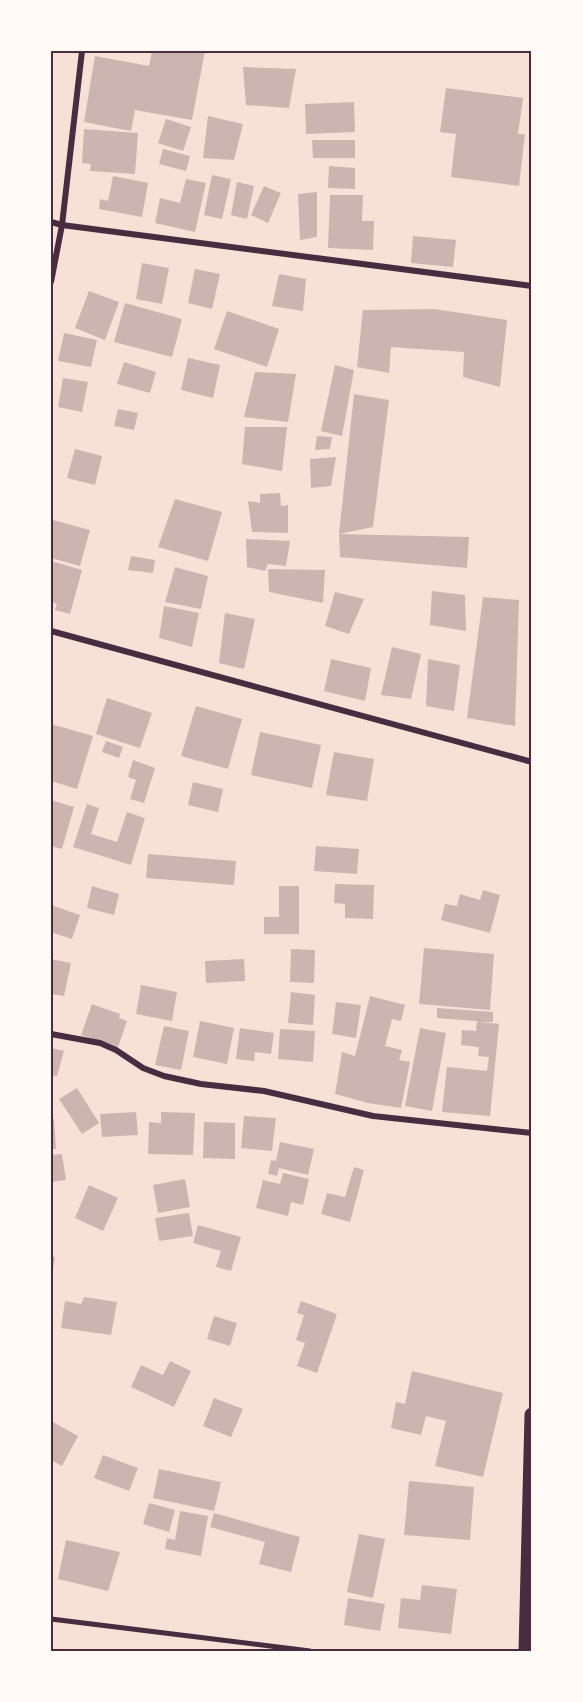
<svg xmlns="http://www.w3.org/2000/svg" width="583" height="1702" font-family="Commissioner,sans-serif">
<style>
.building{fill:#ccb4b1}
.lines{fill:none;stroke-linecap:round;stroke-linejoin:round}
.pedestrian{stroke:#4a2c40;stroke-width:5}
.minor{stroke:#4a2c40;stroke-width:6}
.primary{stroke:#4a2c40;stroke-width:15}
.neatline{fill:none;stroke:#4a2c40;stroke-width:2}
</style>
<rect width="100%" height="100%" fill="#f7e1d7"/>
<!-- building -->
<g class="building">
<path d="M152,51H205L192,120L135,110L131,131L84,122L95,56L149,66Z"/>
<path d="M243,67L296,69L289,108L246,105Z"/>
<path d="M446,88L523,98L518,134H525L519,186L451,177L456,134L440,132Z"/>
<path d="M354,102L355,132L306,134L305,104Z"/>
<path d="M208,116L243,124L234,160L203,158Z"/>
<path d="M166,119L191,127L183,151L158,143Z"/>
<path d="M84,129L138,133L135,174L90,171L91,164L82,163Z"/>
<path d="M312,140H355V158H313Z"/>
<path d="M163,149L190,156L186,171L159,164Z"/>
<path d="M329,166L355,168V189L328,188Z"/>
<path d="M212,175L231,179L222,219L204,215Z"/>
<path d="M113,176L148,183L142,217L99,209L100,199L108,201Z"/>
<path d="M186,179L206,183L195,232L155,223L160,198L180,203Z"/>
<path d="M237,182L254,186L247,219L231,215Z"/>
<path d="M264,186L281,193L268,223L251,215Z"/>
<path d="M317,192V237L300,240L298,194Z"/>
<path d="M330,195H363L362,221H374L373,250L328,248Z"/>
<path d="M413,236L456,240L453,267L411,263Z"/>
<path d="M142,263L169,268L162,304L136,299Z"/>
<path d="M195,269L220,274L212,309L188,303Z"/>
<path d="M279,274L306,279L303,311L272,306Z"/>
<path d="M89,291L119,302L105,340L75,328Z"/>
<path d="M125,303L182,319L172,357L114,342Z"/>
<path d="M434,309L507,320L500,387L463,377L464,352L391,347L389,373L357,367L363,310Z"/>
<path d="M227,311L279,329L267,367L214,349Z"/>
<path d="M64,333L97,340L91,367L58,361Z"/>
<path d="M188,358L220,365L213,398L181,390Z"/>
<path d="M124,362L156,372L150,393L117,384Z"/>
<path d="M335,365L354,370L342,436L321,431Z"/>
<path d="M255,372L296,374L288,422L244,417Z"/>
<path d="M63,378L88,382L82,412L58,407Z"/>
<path d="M354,394L389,400L373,527L339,534L469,537L467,568L340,557L339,534Z"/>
<path d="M118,409L138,413L134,430L114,426Z"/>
<path d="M245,427H287L282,471L242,464Z"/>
<path d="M317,436L332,437L330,449L315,450Z"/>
<path d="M75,449L102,456L95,485L67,478Z"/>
<path d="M336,457L331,486L311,488L310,459Z"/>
<path d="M280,493L281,506L288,505V533L252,532L248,501L260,503V494Z"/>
<path d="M175,499L222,512L208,561L158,547Z"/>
<path d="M53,520L90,530L80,566L51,558V527Z"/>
<path d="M246,539L290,541L286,566L268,564L265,571L247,567Z"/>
<path d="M131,556L155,560L153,573L128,570Z"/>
<path d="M51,561L82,570L70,614L55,610L57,604L51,602Z"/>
<path d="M175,567L208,576L201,609L165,602Z"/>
<path d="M268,569L325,570L323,603L269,592Z"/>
<path d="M432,591L465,595L466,631L430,625Z"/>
<path d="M335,592L364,599L349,634L325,626Z"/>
<path d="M483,597L519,600L515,726L467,718Z"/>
<path d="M164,606L199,613L192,647L159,638Z"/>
<path d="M225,613L255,619L244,669L219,663Z"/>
<path d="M392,647L421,654L411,699L381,695Z"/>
<path d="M331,659L371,668L365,701L324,691Z"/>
<path d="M428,659L460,665L454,711L426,706Z"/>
<path d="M107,698L152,713L140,748L96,734Z"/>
<path d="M196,706L242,719L228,769L181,756Z"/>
<path d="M51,724L93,736L77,789L51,781Z"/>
<path d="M260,732L321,745L312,788L251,775Z"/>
<path d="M106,741L123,747L119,758L102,752Z"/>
<path d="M334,752L374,759L367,801L326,795Z"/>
<path d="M133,760L155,768L144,803L130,799L136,780L128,777Z"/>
<path d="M193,782L223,789L218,812L188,805Z"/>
<path d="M51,800L74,807L62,849L51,846Z"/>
<path d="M87,804L99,808L91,834L117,842L127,812L145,818L131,865L73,847Z"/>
<path d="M316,846L359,849L357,874L314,871Z"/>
<path d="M148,854L236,861L234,885L146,878Z"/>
<path d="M335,884L374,885L373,919L345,918V904L334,903Z"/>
<path d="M92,886L119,894L114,915L87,908Z"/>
<path d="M279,886H299V934H264V917H279Z"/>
<path d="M483,890L500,895L490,933L441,920L445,904L457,906L460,894L480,900Z"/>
<path d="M51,905L80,915L72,939L51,932Z"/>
<path d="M424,948L494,954L490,1010L419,1004Z"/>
<path d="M291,949L315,950L314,983L290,982Z"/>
<path d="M51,959L71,963L64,996L51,994Z"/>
<path d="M244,959L245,981L206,983L205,961Z"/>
<path d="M141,985L177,992L172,1021L136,1014Z"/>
<path d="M291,992L315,995L313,1025L288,1023Z"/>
<path d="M370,996L405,1005L401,1021L392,1019L385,1046L402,1050L399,1060L410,1062L401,1108L368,1103L335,1094L342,1052L355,1056Z"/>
<path d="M336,1002L361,1005L356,1038L332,1034Z"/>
<path d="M92,1004L120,1014L119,1018L127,1021L118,1047L81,1035Z"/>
<path d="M437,1008L493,1012V1022H479L499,1024L490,1116L442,1112L447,1067L487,1071L489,1057L478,1056L479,1047L461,1045L462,1030L476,1031L477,1021L437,1018Z"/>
<path d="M200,1021L234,1028L227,1064L193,1057Z"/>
<path d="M164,1026L189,1031L181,1070L155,1065Z"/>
<path d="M240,1028L274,1033L271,1054L255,1052L254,1061L236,1059Z"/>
<path d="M420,1028L446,1033L432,1111L405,1106Z"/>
<path d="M280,1029L315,1031L313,1062L278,1059Z"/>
<path d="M51,1048L64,1051L57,1076L51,1075Z"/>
<path d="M77,1088L99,1123L82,1134L59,1099Z"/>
<path d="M136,1112L138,1135L102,1137L100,1114Z"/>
<path d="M161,1112L195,1113L193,1155L148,1154L149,1122L161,1123Z"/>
<path d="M244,1116L276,1118L272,1151L241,1148Z"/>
<path d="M51,1119H54L56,1149H51Z"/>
<path d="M204,1122L235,1123V1159L203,1158Z"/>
<path d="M280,1142L314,1149L308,1175L279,1168L277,1176L268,1174L271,1160L276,1161Z"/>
<path d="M62,1154L66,1180L51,1182V1155Z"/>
<path d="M354,1167L364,1170L350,1222L321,1214L327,1193L345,1197Z"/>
<path d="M283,1173L309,1179L303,1205L291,1202L288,1216L256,1208L263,1180L280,1184Z"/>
<path d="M185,1179L190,1207L158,1213L153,1185Z"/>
<path d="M89,1185L118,1198L103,1231L75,1218Z"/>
<path d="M189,1213L193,1236L159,1241L155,1218Z"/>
<path d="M198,1225L241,1237L231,1271L216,1267L221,1251L193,1243Z"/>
<path d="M51,1256L55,1257L53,1269L51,1268Z"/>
<path d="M84,1297L117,1302L111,1335L61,1328L65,1301L81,1304Z"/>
<path d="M301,1301L337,1314L317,1373L297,1366L305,1343L296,1340L304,1315L297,1313Z"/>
<path d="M214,1316L237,1323L230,1346L207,1339Z"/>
<path d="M170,1361L191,1371L174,1407L131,1387L141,1365L163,1375Z"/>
<path d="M412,1371L503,1393L483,1477L435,1466L446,1421L426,1416L421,1435L391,1428L396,1402L405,1404Z"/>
<path d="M214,1398L243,1409L231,1437L203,1426Z"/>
<path d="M51,1421L78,1436L62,1466L51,1460Z"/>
<path d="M103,1455L138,1468L129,1491L94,1478Z"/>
<path d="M159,1469L221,1482L214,1511L153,1498Z"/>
<path d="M409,1481L474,1487L470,1540L404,1535Z"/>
<path d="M149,1503L175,1510L169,1532L143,1524Z"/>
<path d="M180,1511L208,1516L201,1556L165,1549L167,1538L175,1540Z"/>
<path d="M214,1513L300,1537L291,1572L259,1564L265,1542L210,1527Z"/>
<path d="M359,1534L385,1539L373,1598L347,1592Z"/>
<path d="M66,1540L120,1552L108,1591L58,1579Z"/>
<path d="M422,1585L457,1589L451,1634L398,1628L401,1598L420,1600Z"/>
<path d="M348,1598L385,1604L380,1631L344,1625Z"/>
</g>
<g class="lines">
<!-- pedestrian -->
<path class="pedestrian" d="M51,1619L310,1651"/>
<!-- minor -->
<g class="minor">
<path d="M51,222L62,225L532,286"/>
<path d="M51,282L62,225L82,51"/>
<path d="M51,631L532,762"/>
<path d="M51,1034L100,1043L116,1050L143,1068L164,1076L201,1084L264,1091L373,1116L532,1133"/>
</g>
<!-- primary -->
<path class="primary" d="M526,1651L532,1415"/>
</g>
<!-- border -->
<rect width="583" height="1702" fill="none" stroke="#fffaf5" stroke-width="105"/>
<rect x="52" y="52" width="478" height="1598" class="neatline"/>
</svg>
